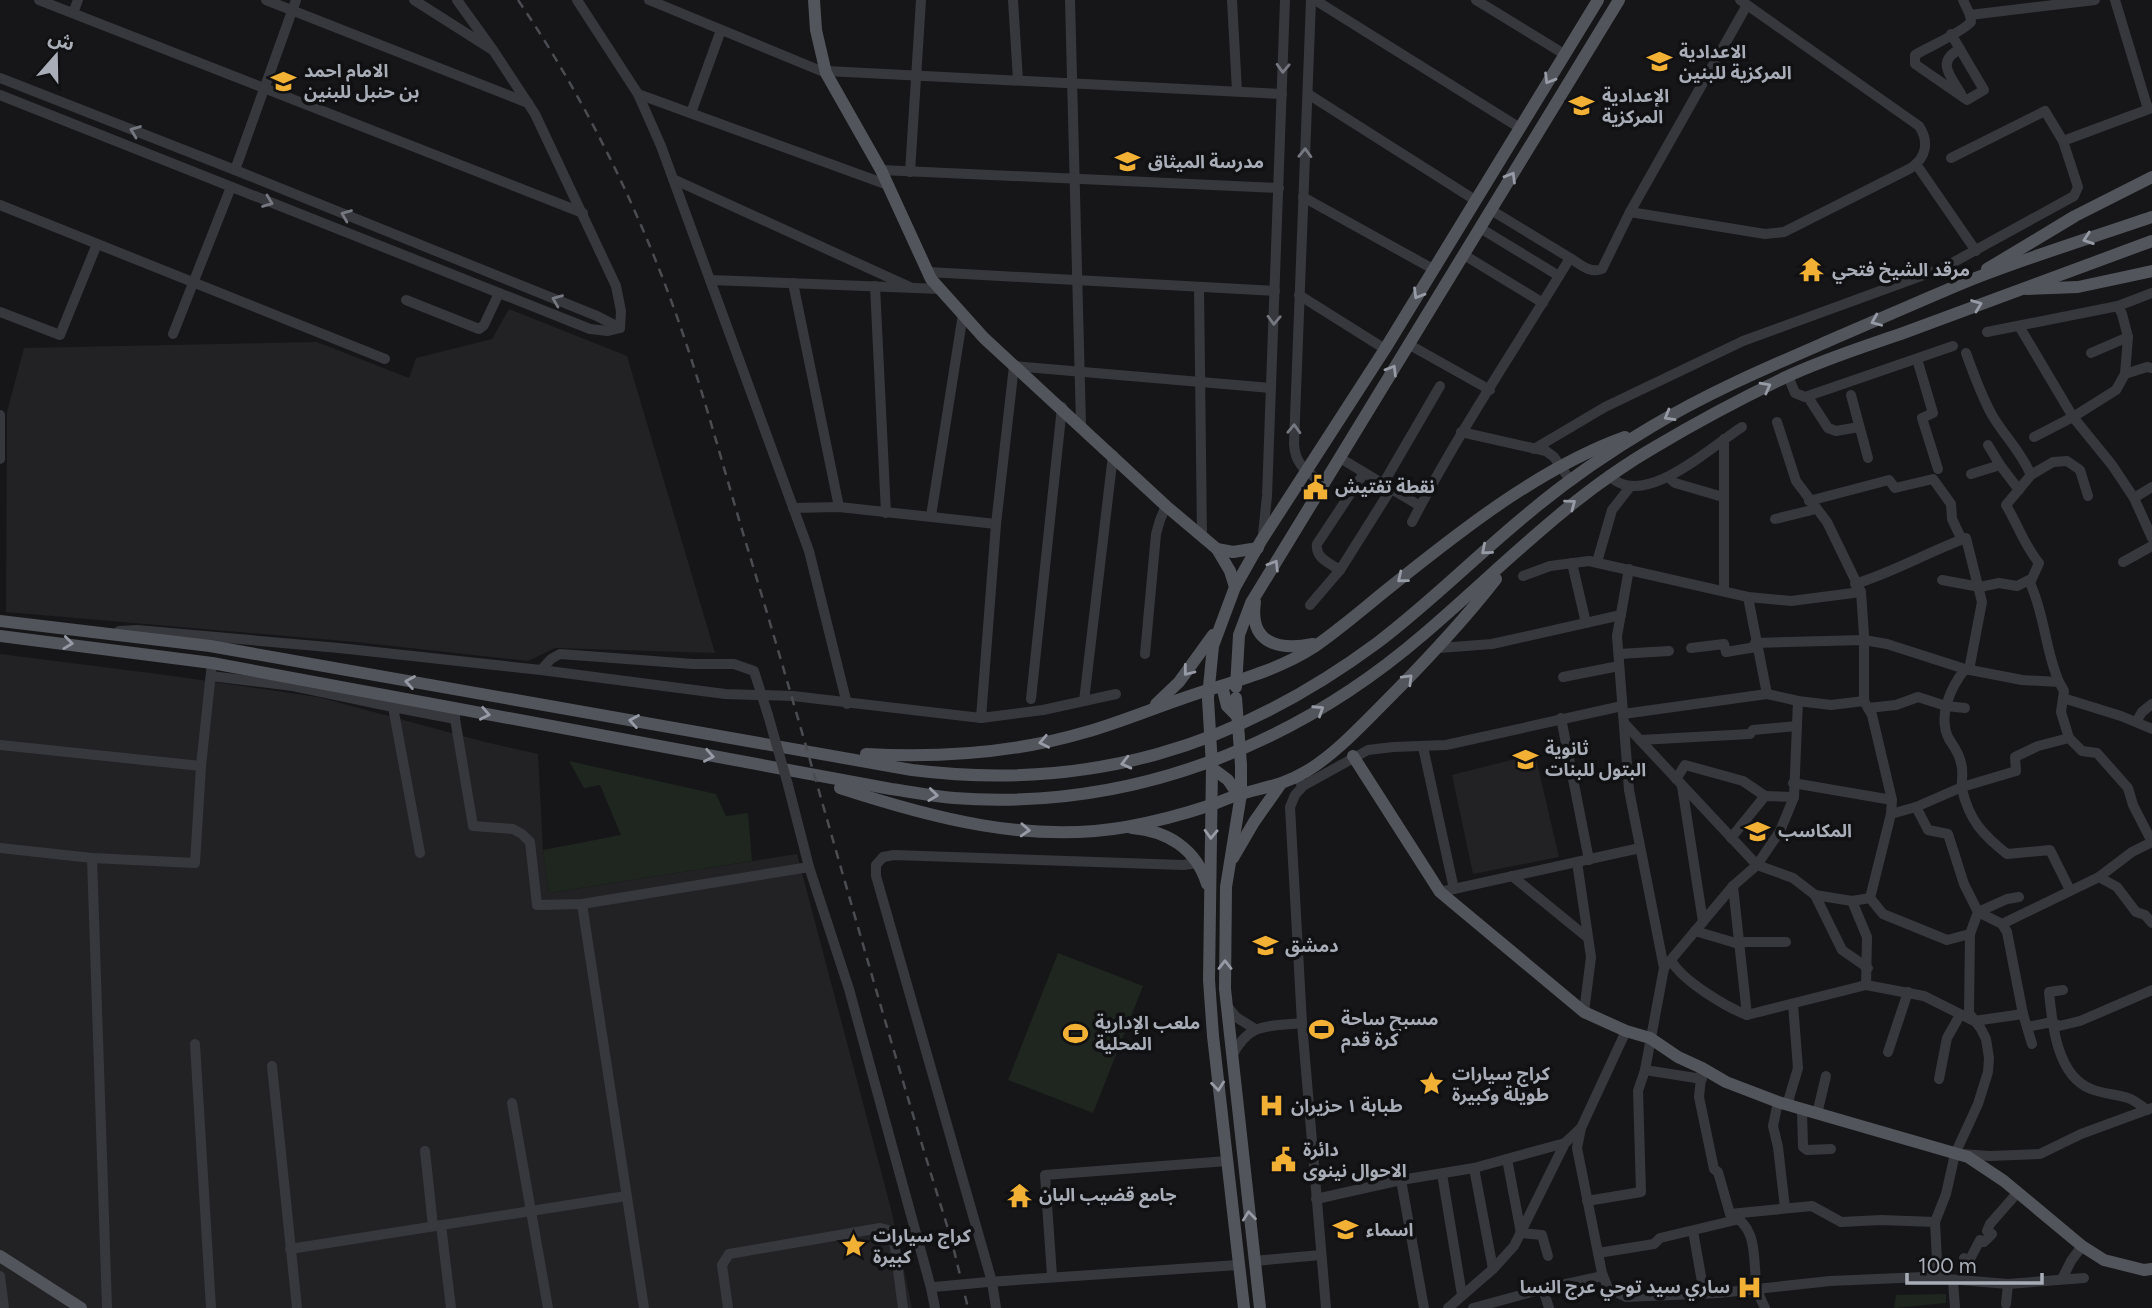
<svg xmlns="http://www.w3.org/2000/svg" width="2152" height="1308" font-family="Figtree,'Noto Sans Arabic',sans-serif">
<style>
.built{fill:#222225}
.green{fill:#1e261f}
.lines{fill:none;stroke-linecap:round;stroke-linejoin:round}
.minor{stroke:#37383d;stroke-width:10}
.major{stroke:#53555c;stroke-width:12}
.rail{stroke:#4a4c52;stroke-width:2.5;stroke-dasharray:9 7;stroke-linecap:butt}
.minor-bridge{stroke:#37383d;stroke-width:10}
.major-bridge{stroke:#53555c;stroke-width:12}
.oneway{stroke:#757881}
.oneway2{stroke:#979ba6}
.labels{text-anchor:middle;dominant-baseline:central;stroke-width:7;stroke-linejoin:round;paint-order:stroke}
.poi-label{font-size:18px;font-weight:bold;fill:#a8adb8;stroke:#111113;text-anchor:start}
</style>
<rect width="100%" height="100%" fill="#161618"/>
<!-- built -->
<g class="built">
<path d="M509,309L627,356L715,653L555,648L528,661L356,642L6,612L7,412L24,348L317,342L409,378L416,358L492,339Z"/>
<path d="M0,654L166,675L318,697L485,742L538,754L543,850L549,893L797,854L891,1209L912,1308H0Z"/>
<path d="M1535,754L1559,857L1473,874L1452,775Z"/>
</g>
<!-- green -->
<g class="green">
<path d="M569,761L716,794L726,816L748,813L752,861L549,893L543,850L621,835L600,785L584,788Z"/>
<path d="M1058,953L1143,986L1093,1113L1008,1080Z"/>
<path d="M1946,1294V1303L1894,1308L1896,1295Z"/>
</g>
<g class="lines">
<!-- minor -->
<g class="minor">
<path d="M39,0L583,213"/>
<path d="M266,0L528,103"/>
<path d="M414,0L491,49"/>
<path d="M457,0L493,50L535,114L616,286L621,311L620,328"/>
<path d="M577,0L638,94L661,146L809,551L847,704"/>
<path d="M649,0L826,73"/>
<path d="M1013,0L1018,80"/>
<path d="M1070,0L1081,425"/>
<path d="M1232,0L1237,91"/>
<path d="M1311,0L1294,444C1295,466 1308,472 1324,484"/>
<path d="M1315,0L1520,128"/>
<path d="M1476,0L1564,54"/>
<path d="M1963,0L1970,15L2095,0"/>
<path d="M2115,0L2148,109"/>
<path d="M73,13L78,0"/>
<path d="M1951,34L1984,90L1967,100L1915,64V55C1930,46 1961,33 1971,22L1970,15"/>
<path d="M1960,49C1935,62 1951,76 1961,94"/>
<path d="M826,71L1282,94"/>
<path d="M0,78L235,170L597,316L620,328"/>
<path d="M638,94L888,185"/>
<path d="M1308,94L1475,200"/>
<path d="M0,95L590,329L608,331L620,328"/>
<path d="M691,113L721,30"/>
<path d="M2063,141L2152,108"/>
<path d="M1916,164L1976,251"/>
<path d="M235,170L296,0"/>
<path d="M881,170L1279,188"/>
<path d="M910,172L921,0"/>
<path d="M673,179L912,288"/>
<path d="M1303,197L1433,269"/>
<path d="M0,205L385,359"/>
<path d="M1630,212L1765,234L1784,232L1911,168C1927,157 1929,141 1919,126L1740,0"/>
<path d="M1480,228L1559,276"/>
<path d="M1464,255L1543,303"/>
<path d="M1570,258C1580,264 1590,274 1602,269L1630,212L1747,5"/>
<path d="M928,272L1275,291"/>
<path d="M710,280L940,289"/>
<path d="M793,283L839,507"/>
<path d="M875,286L886,513"/>
<path d="M1199,287L1202,537"/>
<path d="M1299,295L1385,349"/>
<path d="M406,300L479,329L484,325L499,293"/>
<path d="M0,312L60,335L97,244"/>
<path d="M2019,326L2073,417L2112,465L2134,498L2152,538"/>
<path d="M1987,332L2118,306L2152,293"/>
<path d="M173,334L231,187"/>
<path d="M1408,344L1490,390"/>
<path d="M2091,353L2128,337"/>
<path d="M1917,359L1933,413L1922,418L1938,469"/>
<path d="M2125,374L2147,367L2152,368"/>
<path d="M1788,376L1795,393L1805,397L1953,346"/>
<path d="M1851,395L1868,458"/>
<path d="M1808,397L1828,428L1836,431L1859,427"/>
<path d="M0,415V459"/>
<path d="M1777,422L1796,481L1827,522L1861,592L1864,635V701L1872,715L1892,800L1891,814"/>
<path d="M1461,432L1546,451L1554,457L1570,480"/>
<path d="M2034,437L2073,417L2116,390L2125,374L2128,337L2122,314L2118,306"/>
<path d="M1724,439V591"/>
<path d="M1534,449L1605,407L1743,341L1943,268L2074,196L2078,187L2063,141L2045,111L1951,158"/>
<path d="M1340,458L1420,506"/>
<path d="M2000,465L2019,490"/>
<path d="M1971,474L2000,465L1988,445"/>
<path d="M1609,475C1642,512 1712,446 1742,427"/>
<path d="M2031,475L2053,462L2067,461L2080,470L2088,496"/>
<path d="M1668,477L1675,483L1723,497"/>
<path d="M1383,484L1440,386"/>
<path d="M2134,498L2152,487"/>
<path d="M1809,501L1889,480L1895,488L1933,479L1951,504L1952,519L1962,540"/>
<path d="M793,508L839,507L996,524"/>
<path d="M931,516L963,314"/>
<path d="M1775,519L1816,509"/>
<path d="M1412,522C1459,431 1517,346 1570,258L1491,210"/>
<path d="M1263,534L1267,496L1285,0"/>
<path d="M1597,562L1612,510L1630,487"/>
<path d="M2123,562L2152,546"/>
<path d="M1572,563L1586,623"/>
<path d="M1629,569L1617,636L1629,790L1664,968"/>
<path d="M1340,570C1329,563 1315,558 1317,544L1364,473"/>
<path d="M1523,576L1550,566L1589,561L1748,597L1791,601L1861,592"/>
<path d="M1942,580L1980,587L1999,583L2017,586L2029,580L2030,583L2039,563C2024,545 2018,525 2006,505L2031,475C2020,450 2005,437 1992,415C1981,395 1974,375 1966,353"/>
<path d="M2030,583C2045,615 2045,650 2059,682"/>
<path d="M1855,584C1894,572 1928,552 1966,538L1982,602L1969,670"/>
<path d="M1748,597L1767,694"/>
<path d="M1310,605L1340,570L1391,489"/>
<path d="M119,631L137,630L339,648L541,670L725,694L793,696L981,718L1043,710L1116,694"/>
<path d="M1755,643L1864,640L1887,644L1965,669L2022,680L2059,682L2064,691L2061,712L2069,738L2038,746L2015,757L2016,771L1962,787L1916,807L1891,814L1870,898"/>
<path d="M1439,648L1492,644L1621,615"/>
<path d="M1691,648L1724,644L1726,652L1756,647"/>
<path d="M1145,654L1156,534L1160,520L1166,506"/>
<path d="M1619,654L1669,651"/>
<path d="M1965,669C1951,687 1937,716 1949,739C1954,747 1959,753 1961,763C1964,771 1961,781 1962,789C1969,820 1983,835 2007,854L2050,850L2070,890"/>
<path d="M541,670L551,659L560,654L693,664H734L754,671L768,715"/>
<path d="M211,676L293,686L393,707L420,853"/>
<path d="M1563,677L1619,666"/>
<path d="M2063,698L2121,716L2152,729"/>
<path d="M1031,699L1062,407"/>
<path d="M1084,701L1113,455"/>
<path d="M393,707L455,719"/>
<path d="M1868,708L1896,705L1918,697L1946,706L1965,708"/>
<path d="M456,709L455,719L473,826L513,829L522,834L530,842L537,905L582,904L809,867"/>
<path d="M1623,714L1767,694L1798,701L1831,705L1864,701"/>
<path d="M981,718L996,524L1014,366L1271,388"/>
<path d="M1561,718L1589,860"/>
<path d="M2136,722L2142,712L2152,704"/>
<path d="M1624,723L1757,865L1793,878L1815,895L1852,901L1870,898L1883,914L1947,940L1970,934L1969,1013L1981,1029L1986,1039L1989,1058L1988,1072L1978,1104L1955,1154L1946,1194L1935,1222"/>
<path d="M2069,738L2082,751L2097,753L2128,788L2133,805L2152,842"/>
<path d="M1640,740L1750,734L1753,730L1797,726"/>
<path d="M0,745L201,766"/>
<path d="M1423,747L1454,889"/>
<path d="M1296,776L1303,786L1295,795L1290,807L1302,1023L1326,1308"/>
<path d="M1676,779L1685,765L1743,781L1765,796"/>
<path d="M1793,783L1892,800"/>
<path d="M788,785L809,867L849,989L931,1288L935,1308"/>
<path d="M1303,786L1368,750L1393,747L1446,745L1622,706"/>
<path d="M1682,786L1703,922"/>
<path d="M1916,807L1928,830L1948,834L1964,884L1978,912L1970,934"/>
<path d="M1731,838L1765,796L1794,797"/>
<path d="M0,848L92,858L195,863L201,766L212,663"/>
<path d="M92,858L107,1308"/>
<path d="M1577,862L1591,957L1584,1012"/>
<path d="M1512,876L1588,938"/>
<path d="M2099,877L2132,852L2152,842"/>
<path d="M1733,886L1747,1015"/>
<path d="M1440,892L1640,848"/>
<path d="M1815,895L1842,950L1868,968"/>
<path d="M2019,897L2007,899L1978,912L2002,924L2007,932L2023,1014L2032,1044"/>
<path d="M1852,901L1867,937L1866,985"/>
<path d="M582,904L644,1308"/>
<path d="M2002,924L2099,877L2117,887L2136,912L2145,915L2152,923"/>
<path d="M1695,931L1739,944L1744,942H1786"/>
<path d="M1671,960C1681,980 1726,1007 1747,1015L1866,985L1924,996L1974,1021L2023,1014"/>
<path d="M2063,990L2049,992C2052,1024 2057,1076 2091,1089C2103,1094 2116,1094 2128,1098C2135,1100 2141,1106 2147,1110"/>
<path d="M1227,1006L1236,1017L1255,1029"/>
<path d="M2027,1027L2052,1022L2059,1026L2080,1021L2152,990"/>
<path d="M195,1044L211,1308"/>
<path d="M1888,1052L1908,992"/>
<path d="M1232,1056C1250,1021 1268,1027 1302,1023"/>
<path d="M272,1066L297,1308"/>
<path d="M1702,1068L1699,1097L1714,1169L1718,1172L1730,1214C1760,1228 1752,1260 1757,1287C1758,1294 1762,1302 1765,1308"/>
<path d="M1645,1070L1702,1079"/>
<path d="M1939,1079L1947,1038L1960,1015"/>
<path d="M1778,1102L1773,1126L1778,1147L1785,1208"/>
<path d="M512,1103L548,1308"/>
<path d="M1787,1105L1798,1068L1793,1004"/>
<path d="M1802,1110L1803,1147L1807,1150L1831,1149"/>
<path d="M1817,1114L1826,1076"/>
<path d="M1581,1128L1577,1148L1602,1273L1608,1288L1626,1297L1719,1293L1830,1281L1923,1277L2008,1284L2084,1278"/>
<path d="M425,1151L433,1226"/>
<path d="M1962,1154L1990,1156L2040,1154L2081,1134L2152,1108"/>
<path d="M1507,1159L1521,1233L1542,1235L1548,1256"/>
<path d="M1474,1168L1493,1269"/>
<path d="M1442,1174L1462,1295"/>
<path d="M1401,1180L1424,1308"/>
<path d="M1316,1199L1401,1180L1474,1168L1565,1143"/>
<path d="M1587,1201L1641,1192L1638,1091L1645,1070L1664,968L1733,886L1757,865L1780,831L1794,797L1798,701"/>
<path d="M1730,1214L1812,1206L1841,1222L1881,1220L1935,1222L1938,1279"/>
<path d="M441,1225L451,1308"/>
<path d="M1693,1231L1704,1293"/>
<path d="M290,1249L626,1196"/>
<path d="M1598,1253L1654,1244L1660,1238L1740,1219"/>
<path d="M1964,1258L1969,1261L1980,1240L1984,1242L1992,1234L1987,1231L1990,1224L2018,1192"/>
<path d="M1254,1261L1321,1255"/>
<path d="M0,1276L4,1308"/>
<path d="M1052,1276L1045,1175L1227,1161"/>
<path d="M2062,1279L2071,1261L2082,1246"/>
<path d="M1953,1281L1955,1308"/>
<path d="M988,1282L1238,1265"/>
<path d="M2006,1304L2008,1284"/>
<path d="M728,1308L722,1265L729,1254L880,1228L888,1230L894,1240L903,1308"/>
<path d="M996,1308L992,1282L876,876V865L883,857L894,855L1183,865L1198,863"/>
<path d="M1448,1308L1493,1269L1514,1246L1565,1143L1581,1128L1626,1031"/>
<path d="M1473,1308L1543,1289"/>
<path d="M1549,1308L1543,1289L1603,1276"/>
</g>
<!-- major -->
<g class="major">
<path d="M814,0L816,30L826,73L881,170L931,279L984,338L1166,506L1217,549L1230,571L1235,587"/>
<path d="M1987,269L2075,216L2152,177"/>
<path d="M2027,289L2078,287L2152,271"/>
<path d="M1217,549L1233,552L1258,548"/>
<path d="M1255,602C1249,643 1278,651 1313,644"/>
<path d="M0,621L210,646L912,770C1088,792 1235,748 1377,643C1431,602 1478,554 1531,511C1568,480 1609,452 1651,427C1709,392 1771,366 1833,339C1878,320 1922,300 1968,281C2028,257 2091,238 2152,217"/>
<path d="M0,636L212,663L891,789C912,792 933,796 954,798C1129,811 1293,747 1424,634C1499,570 1568,497 1655,447C1697,422 1742,398 1786,377C1824,359 1866,346 1906,332C1988,301 2070,271 2152,241"/>
<path d="M1222,686L1227,706L1237,716"/>
<path d="M1236,687L1239,635L1251,603L1619,0"/>
<path d="M1208,697L1213,646L1235,587L1261,541L1385,349L1598,0"/>
<path d="M1156,704L1179,682L1213,635"/>
<path d="M866,754C939,758 1015,753 1086,732C1118,723 1149,710 1181,699C1226,683 1274,673 1314,647C1340,629 1364,608 1389,588C1459,532 1539,468 1625,437"/>
<path d="M1353,756L1440,892L1584,1012L1626,1031L1650,1038L1678,1057L1702,1068L1726,1082L1778,1102L1968,1157L2004,1181L2082,1246L2104,1260L2144,1270L2152,1269"/>
<path d="M1241,765V794L1226,887L1225,989L1260,1308"/>
<path d="M1212,766L1209,980L1213,1036L1244,1308"/>
<path d="M1212,768L1228,780L1238,795"/>
<path d="M840,788C932,818 1029,844 1126,827C1153,822 1181,815 1208,806C1218,803 1227,798 1238,795C1264,787 1282,786 1307,771C1336,753 1359,728 1382,705C1423,664 1461,624 1496,579"/>
<path d="M1132,828C1168,831 1196,849 1207,884"/>
<path d="M1233,858L1254,822L1280,785"/>
<path d="M0,1256L81,1308"/>
</g>
<!-- rail -->
<path class="rail" d="M518,0C588,103 644,219 684,337C708,408 727,481 749,553C818,780 879,1011 951,1238L968,1308"/>
<!-- minor-bridge -->
<g class="minor-bridge">
<path d="M768,715L788,785"/>
<path d="M934,1287L988,1282"/>
</g>
<!-- major-bridge -->
<g class="major-bridge">
<path d="M1236,698L1241,765"/>
<path d="M1208,699L1212,766"/>
</g>
</g>
<!-- one-way arrows -->
<defs><path id="oneway-chevron" d="M-2-3.5L2.5 0L-2 3.5" fill="none" stroke-width="1.6" stroke-linecap="round" stroke-linejoin="round" transform="scale(1.75)"/></defs>
<g class="oneway">
<use href="#oneway-chevron" transform="translate(1283 68) rotate(92)"/>
<use href="#oneway-chevron" transform="translate(135 131) rotate(-159)"/>
<use href="#oneway-chevron" transform="translate(1305 153) rotate(-88)"/>
<use href="#oneway-chevron" transform="translate(268 202) rotate(21)"/>
<use href="#oneway-chevron" transform="translate(346 215) rotate(-158)"/>
<use href="#oneway-chevron" transform="translate(557 300) rotate(-158)"/>
<use href="#oneway-chevron" transform="translate(1274 320) rotate(92)"/>
<use href="#oneway-chevron" transform="translate(1294 429) rotate(-88)"/>
</g>
<g class="oneway2">
<use href="#oneway-chevron" transform="translate(1549 79) rotate(121)"/>
<use href="#oneway-chevron" transform="translate(1511 177) rotate(-59)"/>
<use href="#oneway-chevron" transform="translate(2088 239) rotate(161)"/>
<use href="#oneway-chevron" transform="translate(1418 294) rotate(121)"/>
<use href="#oneway-chevron" transform="translate(1977 305) rotate(-21)"/>
<use href="#oneway-chevron" transform="translate(1876 321) rotate(157)"/>
<use href="#oneway-chevron" transform="translate(1392 370) rotate(-59)"/>
<use href="#oneway-chevron" transform="translate(1766 387) rotate(-28)"/>
<use href="#oneway-chevron" transform="translate(1669 416) rotate(150)"/>
<use href="#oneway-chevron" transform="translate(1571 504) rotate(-37)"/>
<use href="#oneway-chevron" transform="translate(1486 550) rotate(139)"/>
<use href="#oneway-chevron" transform="translate(1274 565) rotate(-58)"/>
<use href="#oneway-chevron" transform="translate(1402 578) rotate(141)"/>
<use href="#oneway-chevron" transform="translate(68 643) rotate(7)"/>
<use href="#oneway-chevron" transform="translate(1188 671) rotate(128)"/>
<use href="#oneway-chevron" transform="translate(1408 679) rotate(-45)"/>
<use href="#oneway-chevron" transform="translate(410 682) rotate(-170)"/>
<use href="#oneway-chevron" transform="translate(1319 710) rotate(-33)"/>
<use href="#oneway-chevron" transform="translate(485 714) rotate(11)"/>
<use href="#oneway-chevron" transform="translate(634 721) rotate(-170)"/>
<use href="#oneway-chevron" transform="translate(1044 742) rotate(169)"/>
<use href="#oneway-chevron" transform="translate(709 756) rotate(11)"/>
<use href="#oneway-chevron" transform="translate(1126 763) rotate(166)"/>
<use href="#oneway-chevron" transform="translate(933 795) rotate(7)"/>
<use href="#oneway-chevron" transform="translate(1025 830) rotate(3)"/>
<use href="#oneway-chevron" transform="translate(1211 834) rotate(92)"/>
<use href="#oneway-chevron" transform="translate(1225 965) rotate(-90)"/>
<use href="#oneway-chevron" transform="translate(1218 1086) rotate(84)"/>
<use href="#oneway-chevron" transform="translate(1249 1216) rotate(-96)"/>
</g>
<!-- icons -->
<defs>
<symbol id="school-bare" viewBox="-9 -9 18 18"><path d="M0-5L7-2L0 1L-7-2ZM-4 1L0 2.5L4 1V4Q0 6-4 4Z" fill="#f2b134" stroke="#111113" stroke-width="2.5" paint-order="stroke"/></symbol>
<symbol id="temple-bare" viewBox="-9 -9 18 18"><path d="M0-6L5-2H3V0L6.5 2.5H4V6H1.5V3h-3V6H-4V2.5H-6.5L-3 0V-2H-5Z" fill="#f2b134" stroke="#111113" stroke-width="2.5" paint-order="stroke"/></symbol>
<symbol id="civic-bare" viewBox="-9 -9 18 18"><path d="M-.6-6.5H3V-4.5H.6V-3L4-1V1h2V6H-6V1h2V-1L-.6-3ZM-1.2 2.5V6h2.4V2.5Z" fill="#f2b134" stroke="#111113" stroke-width="2.5" paint-order="stroke"/></symbol>
<symbol id="stadium-bare" viewBox="-9 -9 18 18"><path d="M0-5a6.5 5 0 1 0 0 10a6.5 5 0 1 0 0-10ZM-3.5-1.8h7v3.6h-7Z" fill="#f2b134" stroke="#111113" stroke-width="2.5" paint-order="stroke"/></symbol>
<symbol id="sight-bare" viewBox="-9 -9 18 18"><path d="M0-6L1.8-2.2L6-1.7L2.9 1.2L3.7 5.4L0 3.3L-3.7 5.4L-2.9 1.2L-6-1.7L-1.8-2.2Z" fill="#f2b134" stroke="#111113" stroke-width="2.5" paint-order="stroke"/></symbol>
<symbol id="hospital-bare" viewBox="-9 -9 18 18"><path d="M-5-5h3v3.5h4V-5h3V5h-3V1.5h-4V5h-3Z" fill="#f2b134" stroke="#111113" stroke-width="2.5" paint-order="stroke"/></symbol>
</defs>
<g fill-rule="evenodd">
<use href="#school-bare" x="1642" y="44" width="35" height="35"/>
<use href="#school-bare" x="266" y="64" width="35" height="35"/>
<use href="#school-bare" x="1564" y="88" width="35" height="35"/>
<use href="#school-bare" x="1110" y="144" width="35" height="35"/>
<use href="#temple-bare" x="1794" y="252" width="35" height="35"/>
<use href="#civic-bare" x="1298" y="470" width="35" height="35"/>
<use href="#school-bare" x="1508" y="742" width="35" height="35"/>
<use href="#school-bare" x="1740" y="814" width="35" height="35"/>
<use href="#school-bare" x="1248" y="928" width="35" height="35"/>
<use href="#stadium-bare" x="1304" y="1012" width="35" height="35"/>
<use href="#stadium-bare" x="1058" y="1016" width="35" height="35"/>
<use href="#sight-bare" x="1414" y="1066" width="35" height="35"/>
<use href="#hospital-bare" x="1254" y="1088" width="35" height="35"/>
<use href="#civic-bare" x="1266" y="1142" width="35" height="35"/>
<use href="#temple-bare" x="1002" y="1178" width="35" height="35"/>
<use href="#school-bare" x="1328" y="1212" width="35" height="35"/>
<use href="#sight-bare" x="836" y="1228" width="35" height="35"/>
<use href="#hospital-bare" x="1732" y="1270" width="35" height="35"/>
</g>
<g class="labels">
<!-- poi labels -->
<g class="poi-label">
<text x="1679" y="52">الاعدادية<tspan x="1679" dy="21">المركزية للبنين</tspan></text>
<text x="304" y="71">الامام احمد<tspan x="304" dy="21">بن حنبل للبنين</tspan></text>
<text x="1602" y="96">الإعدادية<tspan x="1602" dy="21">المركزية</tspan></text>
<text x="1148" y="162">مدرسة الميثاق</text>
<text x="1832" y="270">مرقد الشيخ فتحي</text>
<text x="1335" y="487">نقطة تفتيش</text>
<text x="1545" y="749">ثانوية<tspan x="1545" dy="21">البتول للبنات</tspan></text>
<text x="1778" y="831">المكاسب</text>
<text x="1285" y="946">دمشق</text>
<text x="1341" y="1019">مسبح ساحة<tspan x="1341" dy="21">كرة قدم</tspan></text>
<text x="1095" y="1023">ملعب الإدارية<tspan x="1095" dy="21">المحلية</tspan></text>
<text x="1452" y="1074">كراج سيارات<tspan x="1452" dy="21">طويلة وكبيرة</tspan></text>
<text x="1291" y="1106">طبابة ١ حزيران</text>
<text x="1303" y="1150">دائرة<tspan x="1303" dy="21">الاحوال نينوى</tspan></text>
<text x="1039" y="1195">جامع قضيب البان</text>
<text x="1366" y="1230">اسماء</text>
<text x="873" y="1236">كراج سيارات<tspan x="873" dy="21">كبيرة</tspan></text>
<text x="1730" y="1287" text-anchor="end">ساري سيد توحي عرج النسا</text>
</g>
</g>
<!-- north arrow -->
<g transform="translate(56 56) rotate(20)" stroke="#111113" stroke-width="5" paint-order="stroke">
<path d="M0-5L12 26L0 18L-12 26Z" fill="#a8adb8"/>
<text y="-10" font-size="19" font-weight="bold" text-anchor="middle" fill="#a8adb8">ش</text>
</g>
<!-- scale -->
<path d="M1907 1273v10h135v-10" fill="none" stroke="#a8adb8" stroke-width="3.5"/>
<text x="1918" y="1273" font-size="21" fill="#a8adb8" stroke="#111113" stroke-width="5" paint-order="stroke">100 m</text>
</svg>
